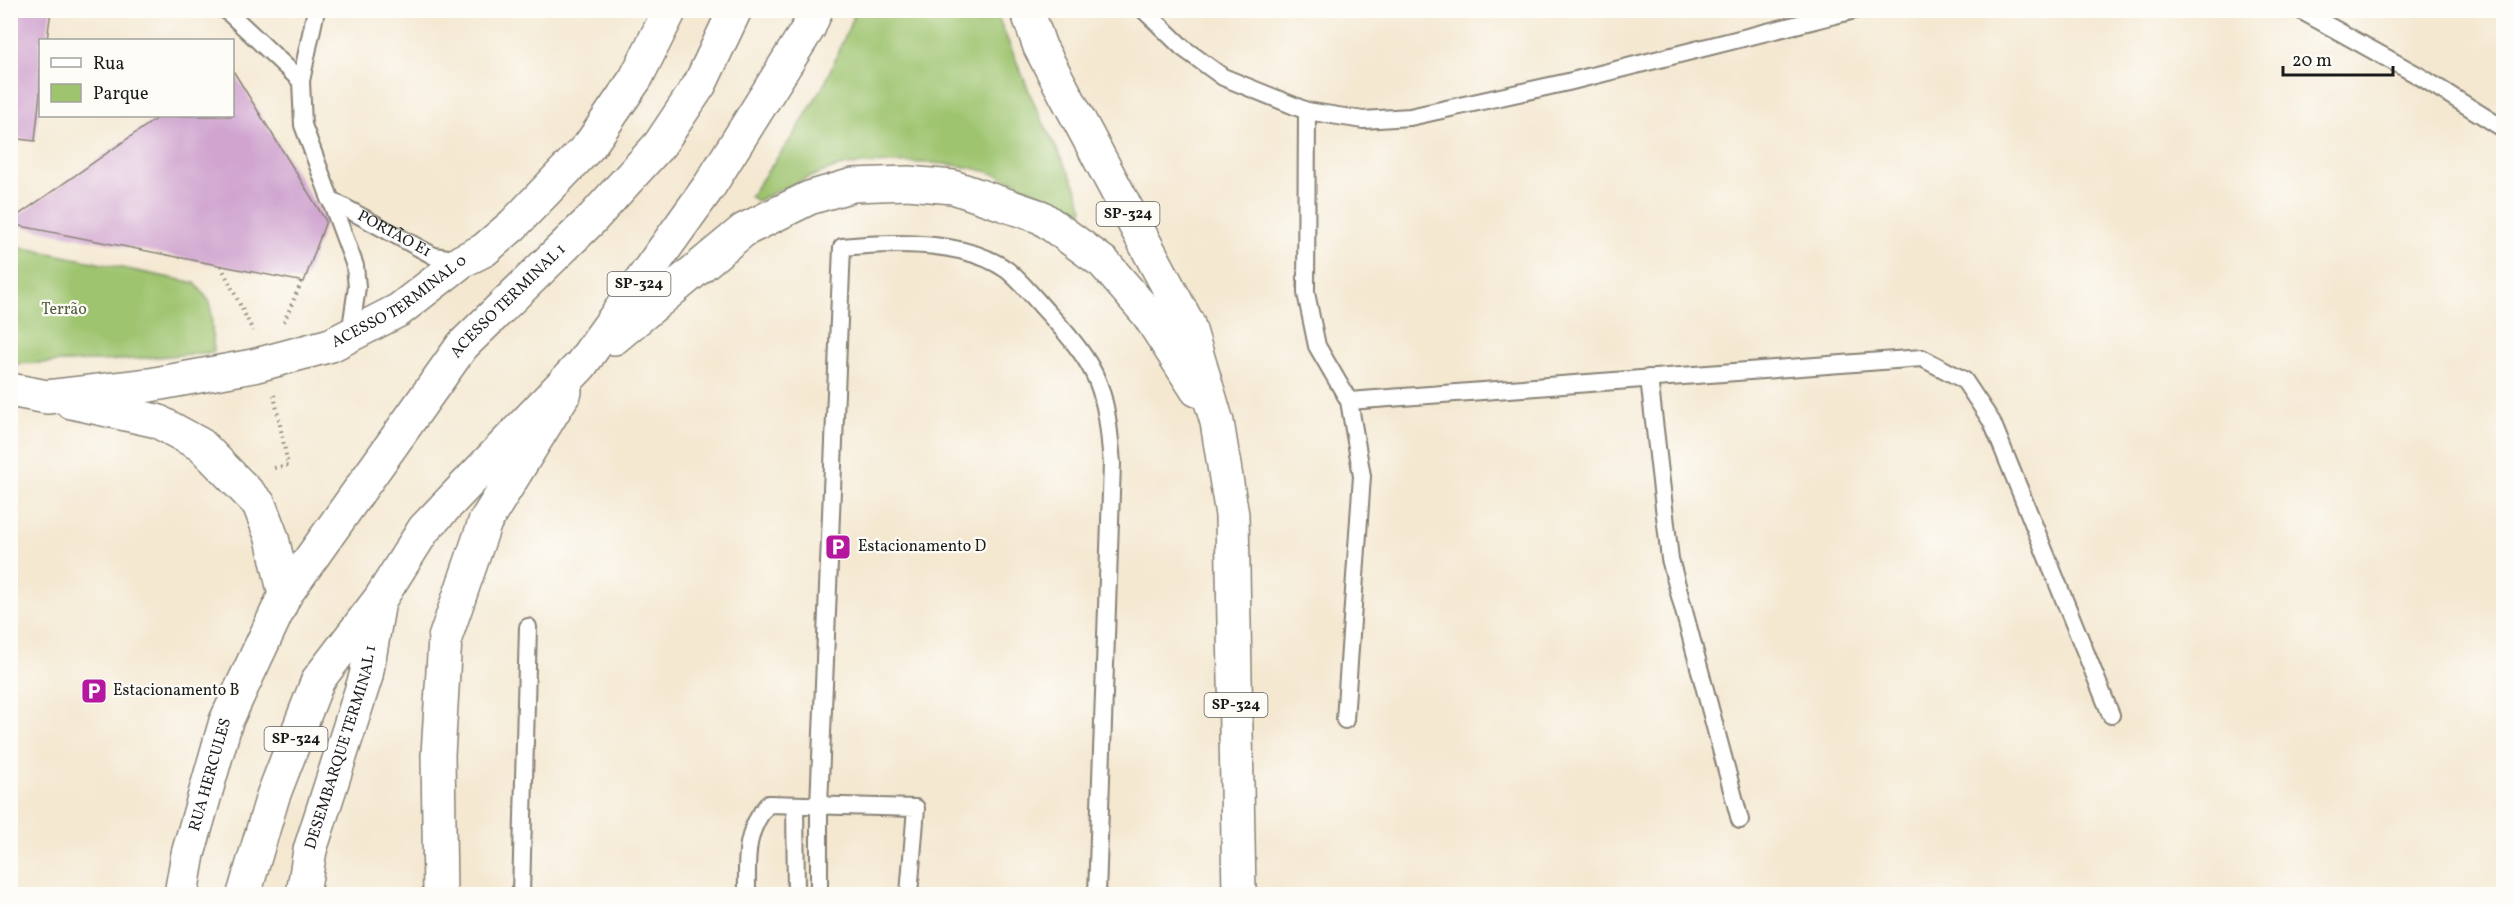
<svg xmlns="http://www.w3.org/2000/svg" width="2514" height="905" font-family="Vollkorn,serif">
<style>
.green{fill:#9fc46f;stroke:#5e7046;stroke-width:1.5}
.building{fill:#d0a4cf}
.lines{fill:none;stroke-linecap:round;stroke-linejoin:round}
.service-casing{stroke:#888276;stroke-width:20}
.minor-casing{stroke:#888276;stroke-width:36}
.primary-casing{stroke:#888276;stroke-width:36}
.path{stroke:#888276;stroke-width:4;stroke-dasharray:1.5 4.5;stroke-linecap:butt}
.service{stroke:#fff;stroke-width:16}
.minor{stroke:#fff;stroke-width:33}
.primary{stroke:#fff;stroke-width:33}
.labels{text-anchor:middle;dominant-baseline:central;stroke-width:4.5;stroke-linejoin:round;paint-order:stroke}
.shield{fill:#fdfcf7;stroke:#605f5e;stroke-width:1.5}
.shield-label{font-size:15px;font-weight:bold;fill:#1c1c1c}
.street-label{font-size:16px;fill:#1c1c1c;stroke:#fdfcf7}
.park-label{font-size:16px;fill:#505f3d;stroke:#fdfcf7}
.poi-label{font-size:16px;fill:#1c1c1c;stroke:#fdfcf7;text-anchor:start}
</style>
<rect width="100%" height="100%" fill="#fdfcf7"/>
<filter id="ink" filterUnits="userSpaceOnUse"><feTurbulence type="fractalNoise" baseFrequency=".0167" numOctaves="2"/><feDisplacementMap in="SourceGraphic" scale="12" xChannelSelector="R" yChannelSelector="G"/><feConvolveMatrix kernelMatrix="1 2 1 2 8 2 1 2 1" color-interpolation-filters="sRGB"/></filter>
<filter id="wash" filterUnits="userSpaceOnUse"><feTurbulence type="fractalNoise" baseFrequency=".008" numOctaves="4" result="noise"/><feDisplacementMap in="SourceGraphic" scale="24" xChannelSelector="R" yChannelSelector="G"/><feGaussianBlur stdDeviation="1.35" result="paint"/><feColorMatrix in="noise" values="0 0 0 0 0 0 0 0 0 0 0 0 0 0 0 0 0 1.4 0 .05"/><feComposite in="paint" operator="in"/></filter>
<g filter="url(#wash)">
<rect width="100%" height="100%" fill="#f4e8d1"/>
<!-- green -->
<g class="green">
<path d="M995,10L1036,108L1076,187L1083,209L1080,214L1074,215C1006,171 969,160 888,163C872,164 853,163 838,167C809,176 783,188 757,201L750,196L795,133L825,83L856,11Z"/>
<path d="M10,245L195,283L210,302L214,352L122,360L11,364Z"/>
</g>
<g id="blocks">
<!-- building -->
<g class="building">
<path d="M10,10H51L47,40H40V94L35,141L10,138Z"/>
<path d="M232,69L326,221L304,282L10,224V221L160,116H232Z"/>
</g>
</g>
</g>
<g filter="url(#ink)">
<use href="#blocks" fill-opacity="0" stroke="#888276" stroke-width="1.5"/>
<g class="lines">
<defs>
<g id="service">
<path d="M226,10L301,81"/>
<path d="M316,10L301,81L303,125L355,266L357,287L350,335"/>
<path d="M1144,10L1183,48L1223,77L1307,111L1363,120L1410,117L1568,82L1855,10"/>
<path d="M2300,10L2421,77L2504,129"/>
<path d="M1307,111L1306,293L1317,346L1349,401L1362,476L1345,720"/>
<path id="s1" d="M329,199L434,256L461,260"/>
<path d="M1649,378L1670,559L1740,820"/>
<path d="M1349,401L1922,358L1964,380L1992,422L2111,715"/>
<path d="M795,805L796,894"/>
<path d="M521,894L528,627"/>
<path d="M747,894C747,859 744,832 768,804L916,808L909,894"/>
<path d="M819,894V806L842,247C891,242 964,239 1007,270C1022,282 1035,299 1048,313C1100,369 1106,388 1112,464L1097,894"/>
</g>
<g id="minor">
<path id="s2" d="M10,390L47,397L150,385L253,366L331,345L399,310L462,261L484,250L513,225L590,145L636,78L670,10"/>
<path d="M71,402L157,421L201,445L259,504L272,538L285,595"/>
<path id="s3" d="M181,894L188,854L226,721L285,595L462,346L592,219L660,144L700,84L735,10"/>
<path d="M440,894L438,755L445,638L485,522L565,392"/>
</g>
<g id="primary">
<path d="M1027,10L1040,47L1188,324L1217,422L1232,515L1239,894"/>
<path d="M614,338L744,230L809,198L853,185L908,183L953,187L1041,217L1104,263L1148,314L1197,390"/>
<path d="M244,894L273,796L318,680L380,599L424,529L581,365L710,185L809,27L816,10"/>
<path id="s4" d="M303,894L310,850L366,676L378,607"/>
</g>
</defs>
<!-- service casing -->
<use href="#service" class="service-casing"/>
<!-- minor casing -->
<use href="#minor" class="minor-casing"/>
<!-- primary casing -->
<use href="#primary" class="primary-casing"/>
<!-- path -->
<g class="path">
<path d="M221,266L253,331"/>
<path d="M284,322L302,281"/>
<path d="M274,395L288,465L274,468"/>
</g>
<!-- service -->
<use href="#service" class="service"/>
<!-- minor -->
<use href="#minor" class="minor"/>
<!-- primary -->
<use href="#primary" class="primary"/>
</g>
</g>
<!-- icons -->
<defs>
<symbol id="parking-square" viewBox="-11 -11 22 22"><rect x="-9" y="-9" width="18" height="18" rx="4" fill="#b5179e" stroke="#fdfcf7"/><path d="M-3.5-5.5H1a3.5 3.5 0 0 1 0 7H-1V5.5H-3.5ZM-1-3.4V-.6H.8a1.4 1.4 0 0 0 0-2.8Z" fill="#fff"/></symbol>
</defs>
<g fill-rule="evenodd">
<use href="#parking-square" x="823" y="532" width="30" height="30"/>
<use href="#parking-square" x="79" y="676" width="30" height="30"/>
</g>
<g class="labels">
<!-- shield labels -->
<g class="shield">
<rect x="1096.5" y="202" width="63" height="24" rx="4.5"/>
<rect x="607.5" y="272" width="63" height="24" rx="4.5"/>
<rect x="1204.5" y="693" width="63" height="24" rx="4.5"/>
<rect x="264.5" y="727" width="63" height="24" rx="4.5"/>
</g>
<g class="shield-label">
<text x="1128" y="214">SP-324</text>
<text x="639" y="284">SP-324</text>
<text x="1236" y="705">SP-324</text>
<text x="296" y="739">SP-324</text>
</g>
<!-- street labels -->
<g class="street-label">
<text stroke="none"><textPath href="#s1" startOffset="74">PORTÃO E1</textPath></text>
<text stroke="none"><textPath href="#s2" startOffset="408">ACESSO TERMINAL 0</textPath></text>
<text stroke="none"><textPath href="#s3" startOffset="688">ACESSO TERMINAL 1</textPath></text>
<text stroke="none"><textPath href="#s4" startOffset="152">DESEMBARQUE TERMINAL 1</textPath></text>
<text stroke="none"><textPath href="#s3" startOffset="123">RUA HERCULES</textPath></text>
</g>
<!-- park labels -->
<g class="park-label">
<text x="64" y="310">Terrão</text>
</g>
<!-- poi labels -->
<g class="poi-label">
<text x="858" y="547">Estacionamento D</text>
<text x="113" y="691">Estacionamento B</text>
</g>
</g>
<!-- margin -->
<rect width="2514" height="905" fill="none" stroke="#fdfcf7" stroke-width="36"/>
<!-- legend -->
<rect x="39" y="39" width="195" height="78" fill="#fdfcf7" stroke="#a3a29f" stroke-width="1.5"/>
<rect x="51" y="58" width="30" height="9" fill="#ffffff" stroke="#a3a29f" stroke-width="1.5"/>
<text x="93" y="69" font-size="18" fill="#1c1c1c">Rua</text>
<rect x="51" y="84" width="30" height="18" fill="#9fc46f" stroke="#a3a29f" stroke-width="1.5"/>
<text x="93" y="99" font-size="18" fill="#1c1c1c">Parque</text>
<!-- scale -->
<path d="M2283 66v9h110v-9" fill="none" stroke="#1c1c1c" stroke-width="3"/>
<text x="2292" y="66" font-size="18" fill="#1c1c1c" stroke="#fdfcf7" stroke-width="4.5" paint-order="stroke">20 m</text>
</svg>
